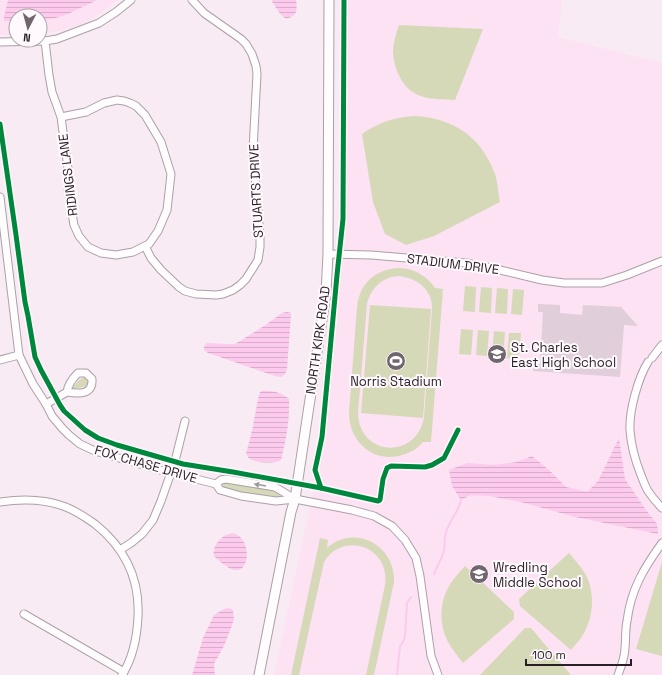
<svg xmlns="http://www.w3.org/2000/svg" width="662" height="675" font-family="'Space Grotesk',sans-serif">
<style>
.built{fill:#fce2f3}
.grass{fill:#d6d9b7;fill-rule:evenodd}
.water{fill:url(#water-rules)}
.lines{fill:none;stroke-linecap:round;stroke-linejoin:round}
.stream{stroke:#fccaec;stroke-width:2}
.building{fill:#e0ceda}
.minor-casing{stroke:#aba0a8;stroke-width:9}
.major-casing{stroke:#aba0a8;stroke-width:11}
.minor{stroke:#fefcfd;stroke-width:7}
.major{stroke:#fefcfd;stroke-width:9}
.cycleway-casing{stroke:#fff9fd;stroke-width:8}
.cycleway{stroke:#00873e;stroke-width:5}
.oneway{fill:#9e999c}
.labels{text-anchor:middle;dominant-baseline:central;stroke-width:4;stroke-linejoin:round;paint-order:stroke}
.street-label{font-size:13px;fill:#291f26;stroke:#fff9fd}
.poi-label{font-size:13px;fill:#291f26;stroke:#fff9fd;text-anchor:start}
</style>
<defs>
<pattern id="water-rules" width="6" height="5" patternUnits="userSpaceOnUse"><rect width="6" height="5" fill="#fccaec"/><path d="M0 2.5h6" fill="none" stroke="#d8adca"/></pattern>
</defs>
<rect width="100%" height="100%" fill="#f8ebf4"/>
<!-- built -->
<g class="built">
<path d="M0,0H118L99,14L84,23L67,29L43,34H40V16H16V35H0Z"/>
<path d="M346,0H562L558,37L662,63V675H274L320,459L322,451L344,207Z"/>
</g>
<!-- grass -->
<g class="grass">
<path d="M399,25L483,29L455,100C443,99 429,100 418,95C402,88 394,69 393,52C393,43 396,34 399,25Z"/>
<path d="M414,116C453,118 481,136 495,174C498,183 498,193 500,202L434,236L406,245L385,234L373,202L362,134C380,122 392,118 414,116Z"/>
<path d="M400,268C415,269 427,276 435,288L443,289L431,442H423C417,449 410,453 402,455C373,464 349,441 349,413L357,307C360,282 376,269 400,268ZM399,276C417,278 433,290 432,309L424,417C417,460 359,457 358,413L367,304C371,288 382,277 399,276Z"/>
<path d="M465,286L476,287L475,312L463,311Z"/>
<path d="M481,287L492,288L491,313L479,312Z"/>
<path d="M497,288L508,289L507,314L495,313Z"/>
<path d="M513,289L524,290L522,315L511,314Z"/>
<path d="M370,305L431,309L423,418L361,413Z"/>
<path d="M461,329L473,330L471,355L459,354Z"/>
<path d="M478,330L489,331L487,356L476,355Z"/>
<path d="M494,331L505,332L503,357L492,356Z"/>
<path d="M509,333H521L519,359L507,358Z"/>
<path d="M84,377C96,386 80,388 73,389V387L79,380Z"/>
<path d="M225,483H230L277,492L279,493L280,496L279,498H275L227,489L223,488L222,484Z"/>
<path d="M320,538L328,540L327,548C355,523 396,546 394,582L374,675H366L385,585C391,547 343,530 324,562L299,675H291Z"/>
<path d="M569,553C575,560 581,567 586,575C596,595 593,620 581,638C578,642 574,646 571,650L520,606L519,599Z"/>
<path d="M662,562V656L636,649Z"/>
<path d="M465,566L514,612V619L463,663C457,655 451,648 447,640C439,624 440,603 448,588C452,580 459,573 465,566Z"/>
<path d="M525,628H531L571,675H480Z"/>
</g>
<!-- water -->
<g class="water">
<path d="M8,0H97L68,14L56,18L40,20V16H16V21H4V17Z"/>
<path d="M271,0H296C297,7 298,14 291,17C289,18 287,19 285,18C280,16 274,4 271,0Z"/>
<path d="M287,312L291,313V315L287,369C284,380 278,377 269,374L208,353L204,350V346L207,343L227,344H235L264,326L282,313Z"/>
<path d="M261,391C270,390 282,392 289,399C290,420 286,440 281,460C274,464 257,463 250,459C248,458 248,456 246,454L252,431L259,394Z"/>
<path d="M619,438L625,479L646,510L657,524L658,534L575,517L521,502L489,496L471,495L461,500L452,486L449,470L467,463L494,465L517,462L532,456L549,470L566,487L587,492L598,481Z"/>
<path d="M233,533C252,538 250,572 236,570C229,570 222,563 217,559C209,552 217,541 224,536C227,534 230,534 233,533Z"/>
<path d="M229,608L233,610L234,619L231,628L224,646L214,664L215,675H192L203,638L214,615L224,609Z"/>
</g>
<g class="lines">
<!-- stream -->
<g class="stream">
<path d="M434,574C437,566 442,559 444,551C445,544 444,538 446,532C450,520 459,511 461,500"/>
<path d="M397,675L400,646L403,642L405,636L407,603L411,597"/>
</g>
</g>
<!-- building -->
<path class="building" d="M538,304L560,305V313L582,315L583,305L621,307L638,326L624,325L620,377L533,371L534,364H540L543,312H538Z"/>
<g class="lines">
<defs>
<g id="minor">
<path d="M45,41L49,75L52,92L61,117L69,176L68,190L74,225L79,236L88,247L101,253L116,255L133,252L149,244L158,231L167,210L171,174L161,142L145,115L136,106L130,103L124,101L117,100L104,103L86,112L61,117"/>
<path d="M0,42L45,41L57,39L99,23L116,12L131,0"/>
<path d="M0,197L19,355L33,384L46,404L52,416L62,428L69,435L80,444L95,451L160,470L216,484L220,490L241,496L276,501L295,499L352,510L374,516L392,526L405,540L416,558L420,576L431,656L438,675"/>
<path d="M145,246L151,258L161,270L179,287L185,291L196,294L216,295L223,294L233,290L240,285L246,279L258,260L260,247V237L253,150L257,74L256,66L252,54L246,44L241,39L204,13L192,0"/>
<path d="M328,254L371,255L466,263L496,269L542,280L564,283H602L627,275L662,261"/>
<path d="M652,358L662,345"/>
<path d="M0,360L19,355"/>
<path d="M648,362C638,378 629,411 630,430C631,445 635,460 641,475C643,480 645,486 648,491C652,497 657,503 662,508"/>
<path d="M46,404L67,392C79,394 93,395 92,379L86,373H78C73,378 68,384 67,392"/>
<path d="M216,484L221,480L226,479L275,487L295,499"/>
<path d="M0,502C21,499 43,499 63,506C75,510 85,517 95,524C125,548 140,579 138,617C137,637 133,658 122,675"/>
<path d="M120,550L131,543L142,534L153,520L161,501L175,461L185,421"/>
<path d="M24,614L124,672"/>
<path d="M618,675C621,667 625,657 625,648C626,639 625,630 627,621C631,589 644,568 662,543"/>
</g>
<path id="major" d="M259,675L291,512L295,499L326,293L328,254L329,0"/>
</defs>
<!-- minor casing -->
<use href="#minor" class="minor-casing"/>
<!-- major casing -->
<use href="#major" class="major-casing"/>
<!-- minor -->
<use href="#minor" class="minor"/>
<!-- major -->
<use href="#major" class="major"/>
<defs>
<g id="cycleway">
<path d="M0,124L16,235L25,302L28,316L35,357L41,370L60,405L64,411L85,430L98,438L117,445L183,464L233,472L321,488L378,501L380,500L383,479L387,468L391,466L425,467L432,465L444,458L458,430"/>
<path d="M321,488L315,470L322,437L337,275L343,219L344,0"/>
</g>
</defs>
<!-- cycleway casing -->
<use href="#cycleway" class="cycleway-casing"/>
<!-- cycleway -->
<use href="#cycleway" class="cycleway"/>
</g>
<!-- one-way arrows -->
<defs><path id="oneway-solid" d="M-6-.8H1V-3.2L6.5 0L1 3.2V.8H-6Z"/></defs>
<use class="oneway" href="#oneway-solid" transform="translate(260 485) rotate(-170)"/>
<!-- icons -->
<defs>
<symbol id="school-disc" viewBox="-11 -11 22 22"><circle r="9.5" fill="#71666e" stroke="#fff9fd"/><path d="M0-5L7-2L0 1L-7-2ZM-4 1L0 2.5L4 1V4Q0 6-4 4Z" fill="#fff"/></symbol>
<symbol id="stadium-disc" viewBox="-11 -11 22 22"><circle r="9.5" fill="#71666e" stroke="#fff9fd"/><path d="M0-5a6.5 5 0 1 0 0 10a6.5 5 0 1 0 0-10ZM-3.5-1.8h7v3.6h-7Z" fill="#fff"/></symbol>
</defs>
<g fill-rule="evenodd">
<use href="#school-disc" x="486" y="343" width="22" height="22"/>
<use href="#stadium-disc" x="385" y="350" width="22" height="22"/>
<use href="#school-disc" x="468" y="563" width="22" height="22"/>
</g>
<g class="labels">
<!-- street labels -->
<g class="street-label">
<text transform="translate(68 175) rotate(-97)">RIDINGS LANE</text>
<text transform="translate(256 191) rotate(-93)">STUARTS DRIVE</text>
<text transform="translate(453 264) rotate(7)">STADIUM DRIVE</text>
<text transform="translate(318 340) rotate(-82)">NORTH KIRK ROAD</text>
<text transform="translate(146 464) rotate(16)">FOX CHASE DRIVE</text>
</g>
<!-- poi labels -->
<g class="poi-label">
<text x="511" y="347">St. Charles<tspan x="511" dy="15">East High School</tspan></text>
<text x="396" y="381" text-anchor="middle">Norris Stadium</text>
<text x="493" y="567">Wredling<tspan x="493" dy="15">Middle School</tspan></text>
</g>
</g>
<!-- north arrow -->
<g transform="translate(28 28) rotate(186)"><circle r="19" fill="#fff9fd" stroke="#a9a2a7"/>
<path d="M0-3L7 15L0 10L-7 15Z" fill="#71666e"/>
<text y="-6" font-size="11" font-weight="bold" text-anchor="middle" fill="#291f26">N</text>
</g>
<!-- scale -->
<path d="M526 659v6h105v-6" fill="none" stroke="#291f26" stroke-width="2"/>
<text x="532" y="659" font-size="12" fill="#291f26" stroke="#fff9fd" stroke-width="3" paint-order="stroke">100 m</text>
</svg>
